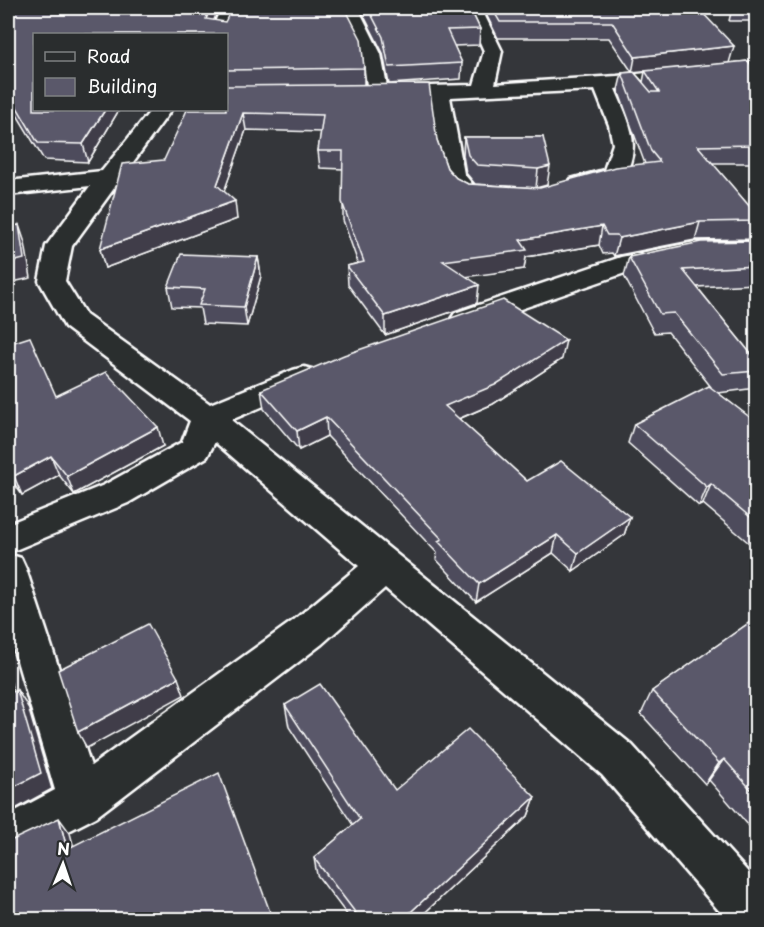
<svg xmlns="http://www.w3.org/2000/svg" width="764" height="927" font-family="'Playpen Sans',sans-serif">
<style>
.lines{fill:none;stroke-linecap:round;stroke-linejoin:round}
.minor-casing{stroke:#fff;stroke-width:5}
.minor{fill:#2a2d2e;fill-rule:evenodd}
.wall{fill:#4d4c5b;stroke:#fff;stroke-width:1.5;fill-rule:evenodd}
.shaded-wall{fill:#3f3e4a;stroke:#fff;stroke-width:1.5}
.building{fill:#5a586a;stroke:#fff;stroke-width:1.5}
</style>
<rect width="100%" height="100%" fill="#34363a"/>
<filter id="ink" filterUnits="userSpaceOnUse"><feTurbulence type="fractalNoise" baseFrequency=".0167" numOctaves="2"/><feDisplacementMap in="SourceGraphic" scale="12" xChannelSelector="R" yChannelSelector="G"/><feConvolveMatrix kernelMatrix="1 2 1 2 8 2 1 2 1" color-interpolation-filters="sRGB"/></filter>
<g filter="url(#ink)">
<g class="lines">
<defs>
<g id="minor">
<path d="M221,8H238L226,36V34H210Z"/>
<path d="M341,8H358L381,54L387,87L474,85L484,51L465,8H481L502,51L495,84L617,76L756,62V74L615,89C628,120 644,147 622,179L579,191L571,189L567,184L571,179L604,170L613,144L609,125L595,90L450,97L464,174L474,186L498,189L502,194L498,199C432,215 437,143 430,98L371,97L368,93L363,54Z"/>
<path d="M151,110H171L72,246L65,281L86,315L210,404L293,370L304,367L315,370L319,377L315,384L231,420L632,745L756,881V920H727L602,775L385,588L322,644L96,817L8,862V815L55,790L8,630V554L21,558L26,569L91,766L294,620L359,566L215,442L207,457L128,503L8,553V524L104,485L182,442L190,421L65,327L39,281L46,246L90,186L8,195V181L102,171Z"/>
<path d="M756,241V257L695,258L628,272L465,328L455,325L451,319L455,313L621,257L695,242Z"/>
</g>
</defs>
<!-- minor casing -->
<use href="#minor" class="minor-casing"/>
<!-- minor -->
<use href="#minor" class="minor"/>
</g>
<!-- wall -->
<g class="wall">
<path d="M8,8H219L214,20L364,68V84L437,140L447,168L456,178L468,184L540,188L645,164L618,90L622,73L632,72L609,38H498L483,8H698L729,63L756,71V163H712L756,214V236L755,239L695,240L614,256L612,253L603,254L599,245L526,257L524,269L466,276L477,303L385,335L348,285L347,266L358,263L343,220V169L320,168L318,151L321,132L246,130L224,191L237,219L105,268L100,249L164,160L226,110V34H34L119,110L88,162L44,160L8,100ZM645,72L643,82L635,73Z"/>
<path d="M360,8H470L480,29L479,45L454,46L462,63L461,79L389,84L383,53Z"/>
<path d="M732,8H756V21H729Z"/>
<path d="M8,132L14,173H8Z"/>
<path d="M464,137H543L547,185L536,188L475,184L466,173L463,155Z"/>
<path d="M756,241V284L697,287L756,360V388L718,393L756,422V549L703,504L699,506L628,443L634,424L711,387L668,332L654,333L624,276L629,257Z"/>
<path d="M258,257L261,276L247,326L203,324L200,308L172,307L168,287Z"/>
<path d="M8,344L56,396L163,446L74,494L59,475L22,495L8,475Z"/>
<path d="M562,359L493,404L459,419L527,481L630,517L624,535L573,571L553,553L476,602L436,559L437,553L327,436L299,450L264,409L261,390Z"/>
<path d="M756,618V834L709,780L705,784L641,714L652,691Z"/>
<path d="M285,705L395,790L535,797L528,816L417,920H351L317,875L314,858L353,825L289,727Z"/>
</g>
<!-- shaded-wall -->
<g class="shaded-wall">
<path d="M210,8H219L208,34L206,19Z"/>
<path d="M734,46L729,63L632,73L635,57Z"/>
<path d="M105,110H119L88,162L83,144Z"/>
<path d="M243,113L246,130L220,203L217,185Z"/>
<path d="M8,132L14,173L8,155Z"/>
<path d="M550,166L547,185L536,188L538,169Z"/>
<path d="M235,201L237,219L105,268L100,249Z"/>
<path d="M700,222L695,240L614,256L619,238Z"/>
<path d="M19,225L25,243L31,278L8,283V263Z"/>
<path d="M602,226L599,245L526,257L524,269L442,280L443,261L520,240Z"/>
<path d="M258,257L261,276L247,326L244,307Z"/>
<path d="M479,285L477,303L385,335V316Z"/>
<path d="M566,340L562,359L493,404L444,425L445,406Z"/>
<path d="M326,417L327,436L299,450L297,431Z"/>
<path d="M158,427L163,446L74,494L67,476Z"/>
<path d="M51,456L59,475L22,495L14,476Z"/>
<path d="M711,484L703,504L699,506L707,487Z"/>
<path d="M630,517L624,535L573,571L578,553Z"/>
<path d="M557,535L553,553L476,602L479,584Z"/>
<path d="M8,672L18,712L8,697Z"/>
<path d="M178,678L184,695L87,748L78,732Z"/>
<path d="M17,690L28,707L52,789L8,813V790Z"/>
<path d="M724,759L709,780L705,784L719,763Z"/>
<path d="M535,797L528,816L417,920H402Z"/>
<path d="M59,818L70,833L78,863L67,849Z"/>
</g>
<!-- building -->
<g class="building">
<path d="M8,8H210L206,19L225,22L232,8H345L361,39L364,68L226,70V34H34V110H105L83,144L38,143L8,92Z"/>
<path d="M368,8H470L480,29L447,30L462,63L389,67L383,37Z"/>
<path d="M492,8H698L734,46L635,57L612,22H500Z"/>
<path d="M748,61L756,71V145L698,146L756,214V221L700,222L619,238L617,235H607L602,226L520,240L527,250L443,261L479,285L385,316L347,266L364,262L342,202L343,151H318L323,115L243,113L217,185L235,201L100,249L122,164L164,160L187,110H226V86L429,84L437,140L447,168L456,178L468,184L540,188L615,167L660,162L651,151L622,73L634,72L651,92H659L645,71Z"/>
<path d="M464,137H543L550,166L538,169L477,165L468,155Z"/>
<path d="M19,225L24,259L8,263V227Z"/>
<path d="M756,241V266L683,270L756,360V371L723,374L674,313L660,314L629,257L701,242Z"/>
<path d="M181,254L258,257L244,307L199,305L205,289L168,287Z"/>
<path d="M503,300L566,340L495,385L445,406L527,481L561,461L630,517L578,553L557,535L479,584L438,541L442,539L326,417L297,431L261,390L344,355Z"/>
<path d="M30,337L56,396L106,372L158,427L67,476L51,456L14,476L8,468V344Z"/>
<path d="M709,386L756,422V522L711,484L707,487L634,424Z"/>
<path d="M756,618V795L724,759L719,763L652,691Z"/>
<path d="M148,624L178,678L78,732L58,670Z"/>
<path d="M320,684L395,790L468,729L535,797L402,920H361L314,858L360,819L285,705Z"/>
<path d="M17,690L41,773L8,790V694Z"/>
<path d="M219,773L273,920H8V842L59,818L67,849Z"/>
</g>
</g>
<!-- margin -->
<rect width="764" height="927" fill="none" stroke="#2a2d2e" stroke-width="30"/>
<rect x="15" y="15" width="734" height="897" fill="none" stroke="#fff" stroke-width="2" filter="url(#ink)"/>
<!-- legend -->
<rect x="33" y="33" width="195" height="78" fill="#2a2d2e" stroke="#7f8182" stroke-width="1.5"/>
<rect x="45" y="52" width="30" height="9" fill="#2a2d2e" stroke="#7f8182" stroke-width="1.5"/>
<text x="87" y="63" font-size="18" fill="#ffffff">Road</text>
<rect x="45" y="78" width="30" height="18" fill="#5a586a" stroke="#7f8182" stroke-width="1.5"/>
<text x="87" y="93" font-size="18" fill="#ffffff">Building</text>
<!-- north arrow -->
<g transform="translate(63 864) rotate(2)" stroke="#2a2d2e" stroke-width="4.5" paint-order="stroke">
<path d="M0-4.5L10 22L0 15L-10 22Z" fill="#ffffff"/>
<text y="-9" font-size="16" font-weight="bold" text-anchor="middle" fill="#ffffff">N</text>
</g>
</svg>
